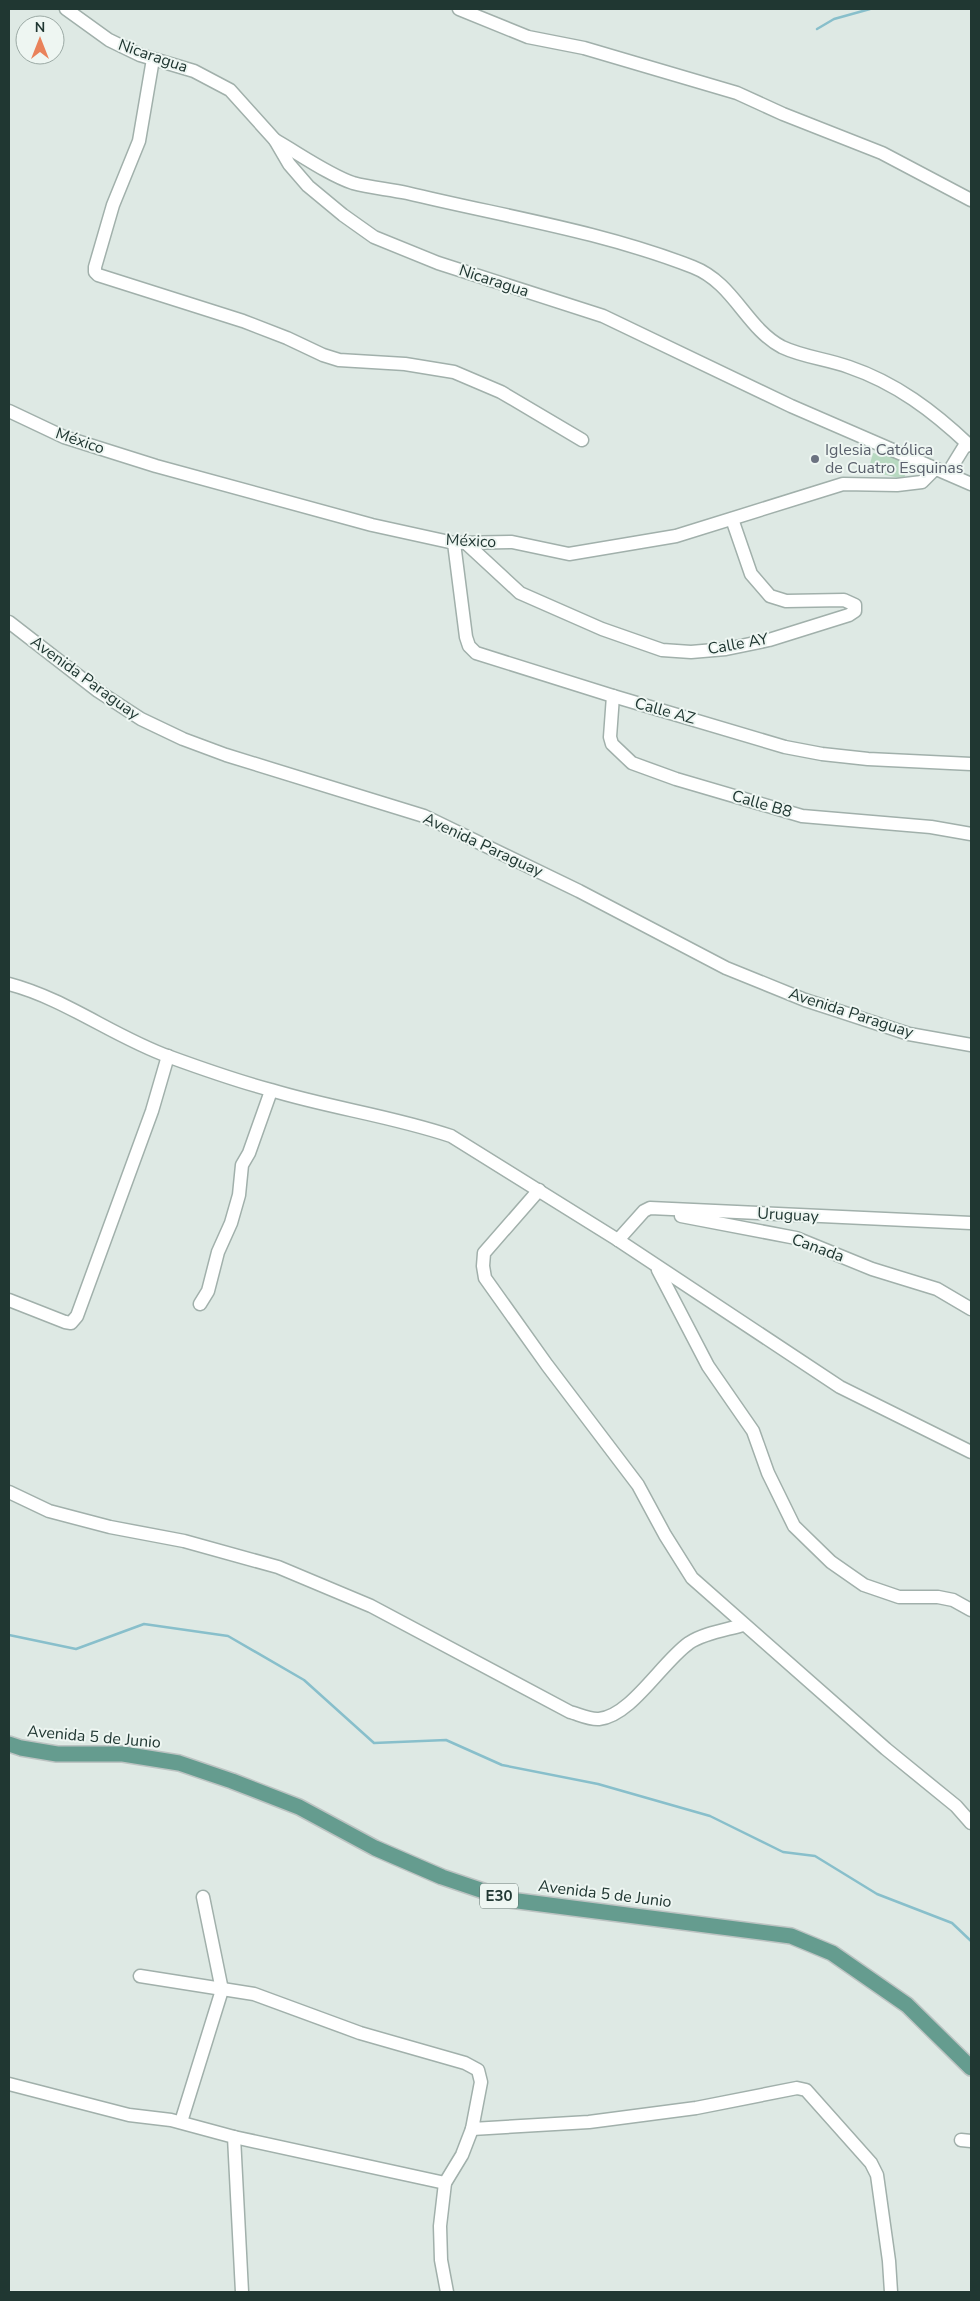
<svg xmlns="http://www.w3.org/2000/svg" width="980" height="2301" font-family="'Nunito Sans',sans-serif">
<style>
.green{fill:#b8d9c1}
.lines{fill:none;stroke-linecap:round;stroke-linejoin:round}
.stream{stroke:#88bfcb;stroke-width:2.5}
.minor-casing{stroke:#a1b0ab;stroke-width:15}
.major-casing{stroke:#bcc3c2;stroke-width:18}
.minor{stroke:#fff;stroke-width:12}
.major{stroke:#659c8f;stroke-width:15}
.worship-dot{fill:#6b7280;stroke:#eef6f2;stroke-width:2}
.labels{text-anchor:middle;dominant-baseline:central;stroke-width:4;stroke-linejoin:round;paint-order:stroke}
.shield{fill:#eef6f2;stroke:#5e706c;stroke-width:1}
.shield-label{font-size:15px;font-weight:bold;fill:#203732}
.street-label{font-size:16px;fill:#203732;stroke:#eef6f2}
.worship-label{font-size:16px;fill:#5b616d;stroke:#eef6f2;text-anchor:start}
</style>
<rect width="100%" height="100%" fill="#dee9e4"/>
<!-- green -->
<path class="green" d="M873,453L909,461L904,479L868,471Z"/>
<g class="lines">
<!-- stream -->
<g class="stream">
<path d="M817,29L834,19L870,9"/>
<path d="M9,1635L76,1649L144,1624L228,1636L304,1680L374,1743L446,1740L502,1765L598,1784L710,1816L783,1852L815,1856L877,1894L952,1923L971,1941"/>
</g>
<defs>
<g id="minor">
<path d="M66,9L109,40L140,55L194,71L230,90L275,140L289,164L308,186L343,215L374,237L438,263L603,316L791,406L971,484"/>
<path d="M459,9L528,37L584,48L737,93L783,114L882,153L971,200"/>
<path d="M153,59L139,141L113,205L95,267V272L98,275L243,321L287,338L323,355L339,360L405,364L454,372L501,392L582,440"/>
<path d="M275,140C298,153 329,175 353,183C371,188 389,189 407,193C502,216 601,231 693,267C734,283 746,328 782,347C803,357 827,359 849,367C896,383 933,411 969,445"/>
<path d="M9,411L64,437L156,466L372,525L454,543L512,542L569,554L676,536L843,484L897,485L922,482L935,469"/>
<path d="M948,473L964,447L971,444"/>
<path d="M454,543L466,637L469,646L476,653L613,696L785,747L822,754L868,759L971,764"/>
<path d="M467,544L520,593L602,629L662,650L691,652L726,649L769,640L849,615L855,611V605L844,600L786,601L770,596L751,574L732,519"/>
<path d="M9,622L98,691L141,719L183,739L226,755L424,816L579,891L726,968L805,1000L909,1034L971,1045"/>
<path d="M613,696L610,737L612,744L632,763L676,779L802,816L931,827L971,834"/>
<path d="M9,984C66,999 114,1037 170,1057C203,1069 237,1081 271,1090C330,1108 392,1116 451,1136L618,1240L840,1387L971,1452"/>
<path d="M539,1190L484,1253L483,1266L485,1278L547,1365L638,1485L665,1535L692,1578L886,1749L956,1806L971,1823"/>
<path d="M681,1216L796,1238L872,1269L937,1289L971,1309"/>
<path d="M618,1240L644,1211L650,1208L971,1223"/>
<path d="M658,1270L708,1366L753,1431L768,1473L794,1526L831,1562L864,1585L899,1597H938L953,1600L971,1610"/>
<path d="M9,1300L65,1322L71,1323L77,1316L152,1111L168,1056"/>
<path d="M200,1304L208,1291L218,1252L231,1223L239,1195L242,1165L249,1153L271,1091"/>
<path d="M9,1492L49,1511L110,1527L184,1541L278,1567L371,1606L570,1712C578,1714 590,1720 599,1719C631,1716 662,1662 689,1643C704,1633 726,1630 743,1625"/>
<path d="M140,1976L254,1994L360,2033L465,2063L478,2070L481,2082L472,2129L589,2122L696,2108L797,2088L806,2090L871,2163L877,2175L889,2261L891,2292"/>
<path d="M9,2084L129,2115L171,2120L234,2137L242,2292"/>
<path d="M181,2122L222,1990L203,1897"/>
<path d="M234,2137L445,2183"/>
<path d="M961,2140L971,2141"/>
<path d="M447,2292L441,2260L440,2226L445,2183L462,2155L472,2129"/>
</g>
<path id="major" d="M9,1744L21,1748L57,1754H123L179,1763L232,1781L299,1807L375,1848L442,1877L510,1900L791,1936L832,1953L907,2005L971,2068"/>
</defs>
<!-- minor casing -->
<use href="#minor" class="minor-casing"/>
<!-- major casing -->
<use href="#major" class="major-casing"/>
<!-- minor -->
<use href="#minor" class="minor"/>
<!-- major -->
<use href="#major" class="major"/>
</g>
<!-- markers -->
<circle class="worship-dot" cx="815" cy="459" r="5"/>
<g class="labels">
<!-- shield labels -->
<rect class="shield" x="480" y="1883.5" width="38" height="25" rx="4"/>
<g class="shield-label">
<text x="499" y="1896">E30</text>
</g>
<!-- street labels -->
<g class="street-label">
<text transform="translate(153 56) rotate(19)">Nicaragua</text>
<text transform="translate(494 281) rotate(18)">Nicaragua</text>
<text transform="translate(80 441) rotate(19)">México</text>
<text transform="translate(471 541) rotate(3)">México</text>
<text transform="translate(738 644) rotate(-10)">Calle AY</text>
<text transform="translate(85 678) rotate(36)">Avenida Paraguay</text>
<text transform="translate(665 711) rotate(15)">Calle AZ</text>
<text transform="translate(762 804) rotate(16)">Calle B8</text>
<text transform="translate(483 845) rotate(25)">Avenida Paraguay</text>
<text transform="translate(851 1013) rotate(18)">Avenida Paraguay</text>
<text transform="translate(788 1215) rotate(3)">Uruguay</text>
<text transform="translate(818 1248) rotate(20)">Canada</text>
<text transform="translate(94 1737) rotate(5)">Avenida 5 de Junio</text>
<text transform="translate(605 1894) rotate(7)">Avenida 5 de Junio</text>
</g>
<!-- worship labels -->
<g class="worship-label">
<text x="825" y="450">Iglesia Católica<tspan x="825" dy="18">de Cuatro Esquinas</tspan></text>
</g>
</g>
<!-- border -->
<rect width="980" height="2301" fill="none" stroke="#203732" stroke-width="20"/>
<!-- north arrow -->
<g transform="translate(40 40)"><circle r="24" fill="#eef6f2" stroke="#9caaa5"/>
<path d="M0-4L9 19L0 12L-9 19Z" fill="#e9825b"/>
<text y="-8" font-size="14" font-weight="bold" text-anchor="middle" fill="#203732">N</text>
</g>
</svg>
